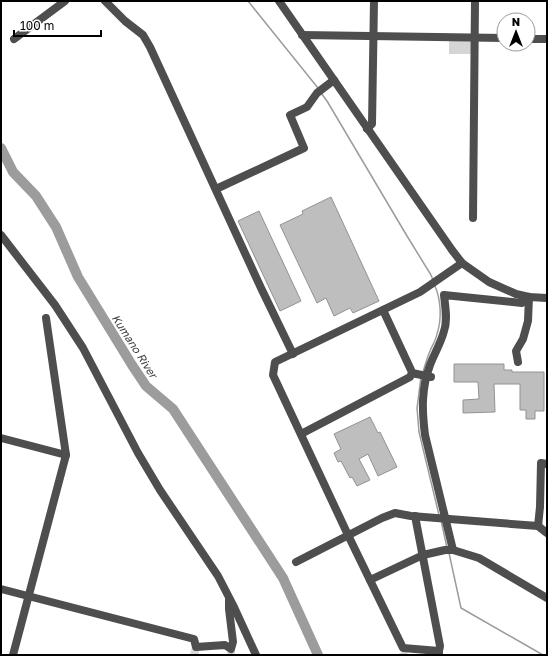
<svg xmlns="http://www.w3.org/2000/svg" width="548" height="656" font-family="'Golos Text',sans-serif">
<style>
.green{fill:#d5d5d5}
.lines{fill:none;stroke-linecap:round;stroke-linejoin:round}
.stream{stroke:#9c9c9c;stroke-width:1.5}
.river{stroke:#9c9c9c;stroke-width:10}
.building{fill:#bebebe;stroke:#929292}
.minor-tunnel{stroke:#d9d9d9;stroke-width:8;stroke-dasharray:8 4;stroke-linecap:butt}
.minor{stroke:#4e4e4e;stroke-width:8}
.labels{text-anchor:middle;dominant-baseline:central;stroke-width:3;stroke-linejoin:round;paint-order:stroke}
.water-label{font-size:11px;font-style:italic;fill:#3d3d3d;stroke:#fff}
</style>
<rect width="100%" height="100%" fill="#fff"/>
<!-- green -->
<path class="green" d="M449,41H473L472,54H449Z"/>
<g class="lines">
<!-- stream -->
<g class="stream">
<path d="M248,1L318,88"/>
<path d="M321,93L327,101L407,236L431,275L433,280"/>
<path d="M423,372C425,365 427,358 430,351C432,346 436,340 437,334C442,319 441,300 435,286"/>
<path d="M421,377L417,408L419,432L439,515"/>
<path d="M441,520L447,548"/>
<path d="M449,553L461,608L543,655"/>
</g>
<!-- river -->
<path class="river" d="M1,148L13,172L36,196L56,227L78,277L132,365L146,386L173,409L283,578L318,655"/>
</g>
<!-- building -->
<g class="building">
<path d="M331,197L379,301L353,313L350,308L334,316L326,298L317,303L280,225L303,214L302,211Z"/>
<path d="M259,211L301,301L280,311L238,221Z"/>
<path d="M454,364H504V370H512V372H544V411H535V419H526V410H520V384H494L495,412L463,413V400L479,399L478,382H454Z"/>
<path d="M370,417L378,433L380,432L397,467L378,476L368,454L359,459L370,480L357,486L352,477L350,478L341,461L338,462L334,453L341,449L334,434Z"/>
</g>
<g class="lines">
<!-- minor-tunnel -->
<g class="minor-tunnel">
<path d="M231,649V655"/>
<path d="M403,652L404,655"/>
<path d="M194,655L196,647"/>
</g>
<!-- minor -->
<g class="minor">
<path d="M105,1L125,21L143,35L150,47L261,288L293,354"/>
<path d="M279,1L452,250L462,263L489,282L516,294L529,297L547,298"/>
<path d="M302,35L504,38"/>
<path d="M14,39L65,1"/>
<path d="M528,39H547"/>
<path d="M367,129L372,124L374,1"/>
<path d="M216,189L304,148L290,115L307,107L317,93L334,80"/>
<path d="M473,218L475,1"/>
<path d="M1,235L55,305L83,348L138,453L160,490L218,576L233,605L256,655"/>
<path d="M518,362L516,351L523,339L528,321L529,297"/>
<path d="M412,373L431,377"/>
<path d="M301,434L410,377L412,373L411,370L383,310"/>
<path d="M1,438L66,455"/>
<path d="M415,516L440,646L439,651"/>
<path d="M538,526L547,533"/>
<path d="M453,550L425,435C422,411 421,389 430,365C434,354 441,343 444,331C448,320 445,306 444,295L522,303L529,297"/>
<path d="M296,562L382,518L395,513L411,516L538,526L540,507L541,463L547,464"/>
<path d="M370,580L423,555L445,550H453L479,558L547,598"/>
<path d="M1,589L194,639L196,647L225,645L231,649L233,642L229,609V600"/>
<path d="M13,655L66,455L46,318"/>
<path d="M439,655V651L403,648L348,535L273,375L275,362L420,292L462,263"/>
</g>
</g>
<g class="labels">
<!-- water labels -->
<g class="water-label">
<text transform="translate(135 346) rotate(57)">Kumano River</text>
</g>
</g>
<!-- border -->
<rect width="548" height="656" fill="none" stroke="#000000" stroke-width="4"/>
<!-- north arrow -->
<g transform="translate(516 32)"><circle r="19" fill="#ffffff" stroke="#999999"/>
<path d="M0-3L7 15L0 10L-7 15Z" fill="#000000"/>
<text y="-6" font-size="11" font-weight="bold" text-anchor="middle" fill="#000000">N</text>
</g>
<!-- scale -->
<path d="M14 30v6h87v-6" fill="none" stroke="#000000" stroke-width="2"/>
<text x="20" y="30" font-size="12" fill="#000000" stroke="#ffffff" stroke-width="3" paint-order="stroke">100 m</text>
</svg>
